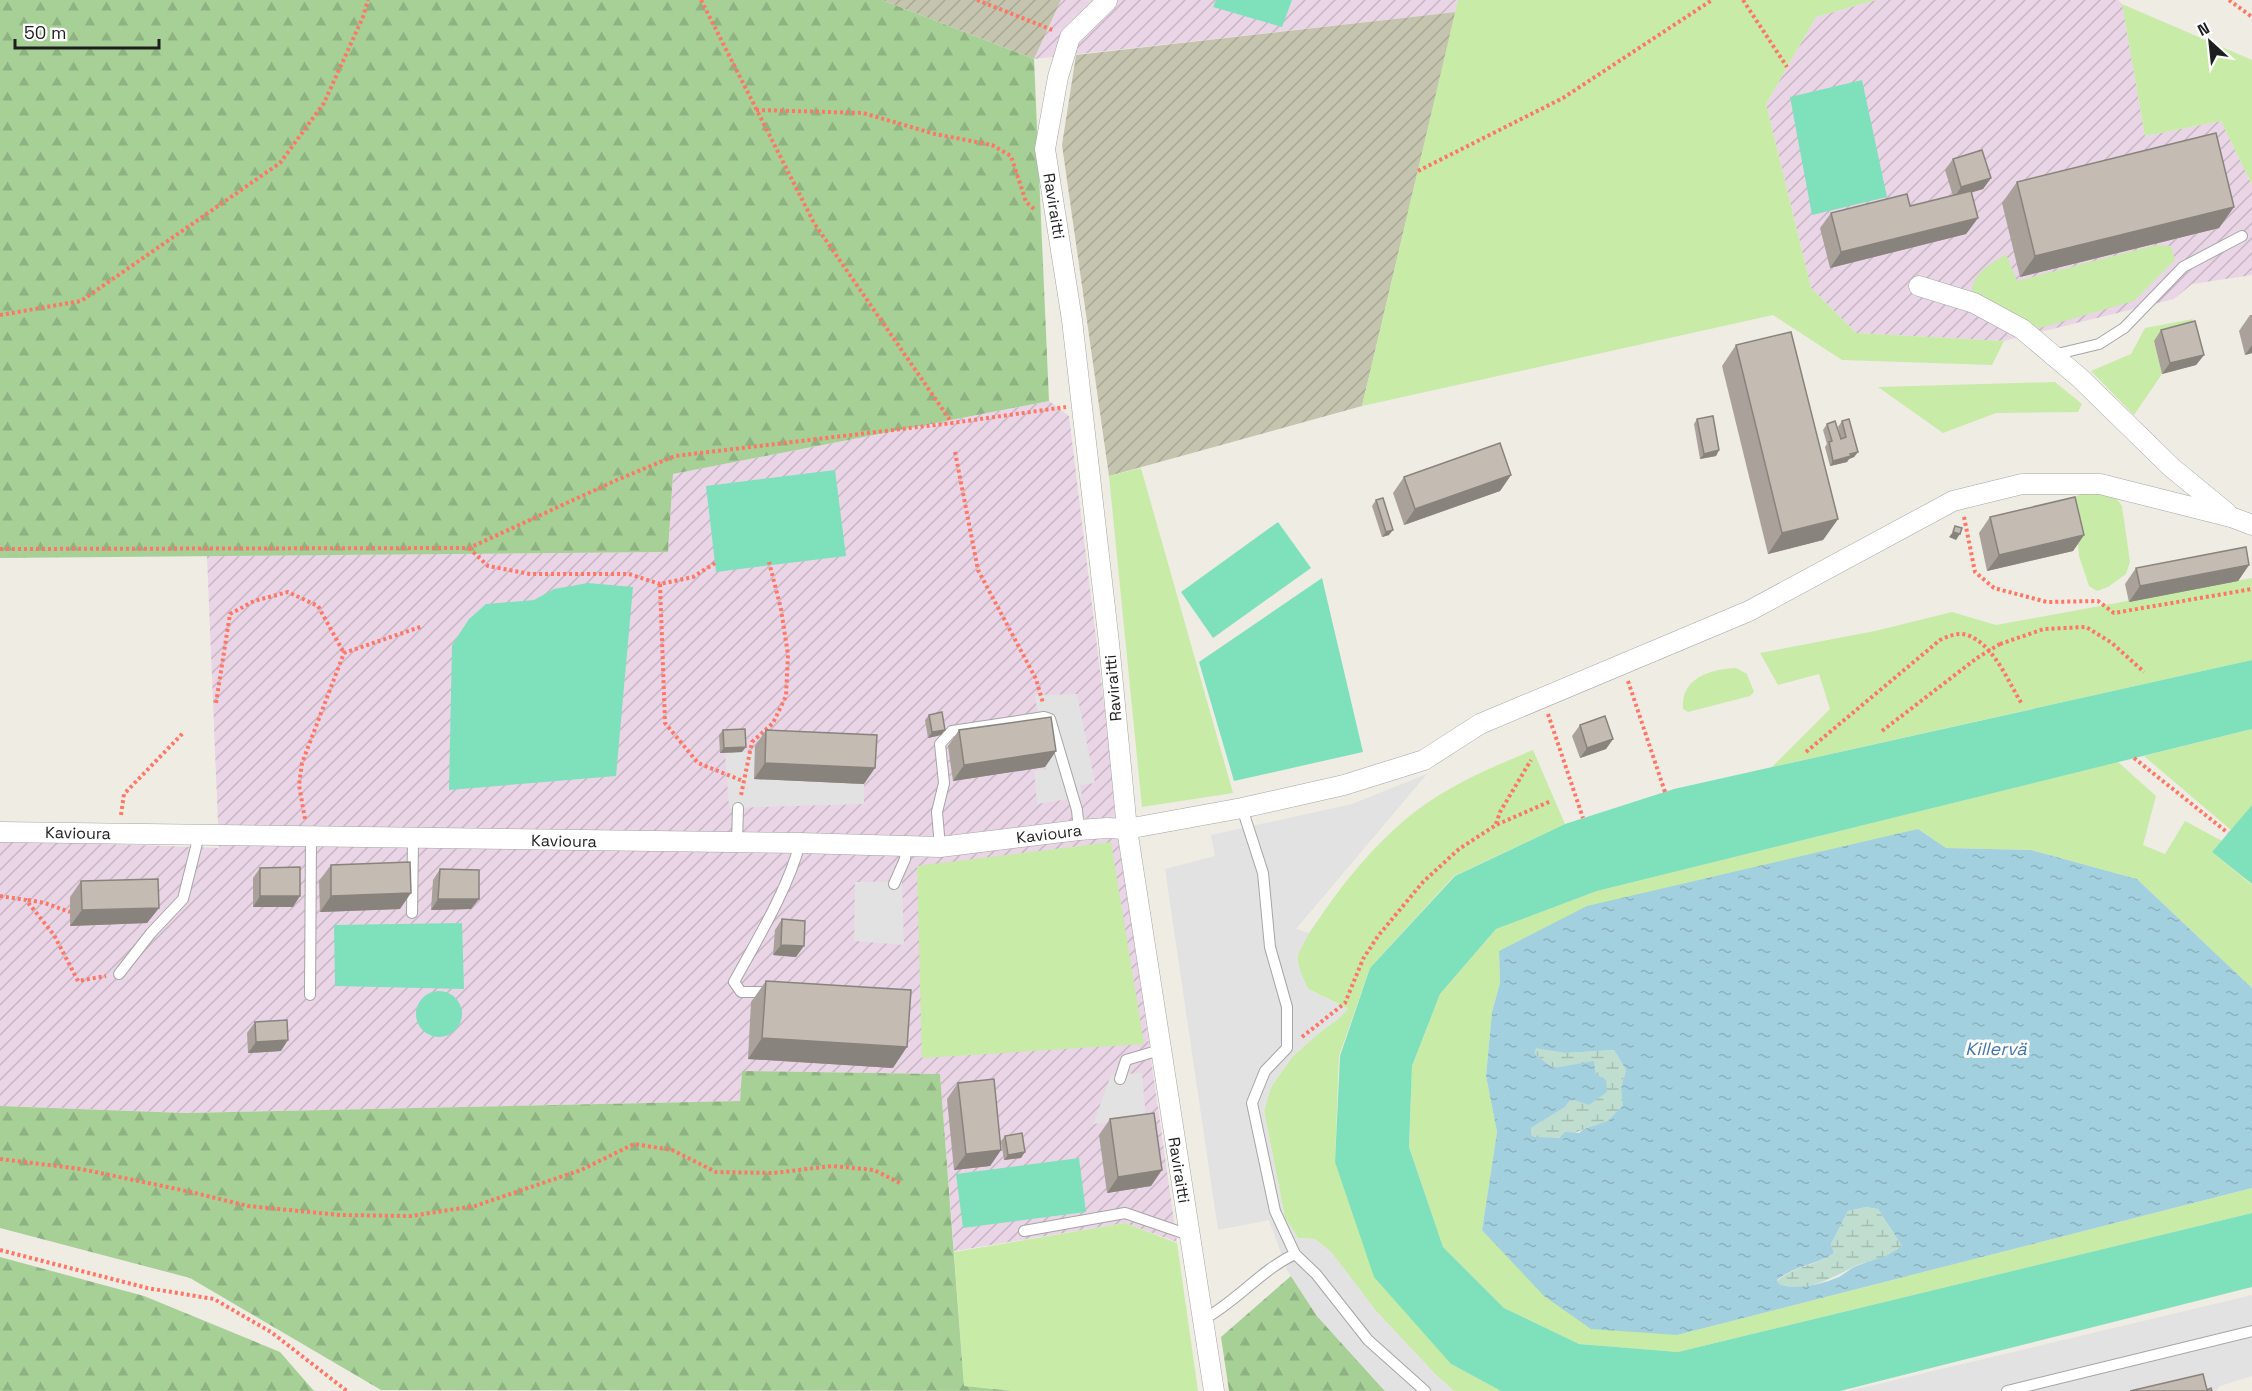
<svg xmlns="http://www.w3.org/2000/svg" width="2252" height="1391" font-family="'Space Grotesk',sans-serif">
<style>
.industrial{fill:url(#industrial-furrows)}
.construction{fill:url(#construction-furrows)}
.grass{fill:#c8eba8}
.forest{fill:url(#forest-firs)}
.wetland{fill:url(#wetland-marsh)}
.pitch{fill:#7fe1bc}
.parking{fill:#e2e2e2}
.water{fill:url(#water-ripples);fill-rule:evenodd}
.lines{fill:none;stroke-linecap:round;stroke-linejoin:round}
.lane-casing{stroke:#a5a5a5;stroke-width:12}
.street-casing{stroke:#a5a5a5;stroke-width:21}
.path{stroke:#fe7766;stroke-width:4;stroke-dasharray:3 3;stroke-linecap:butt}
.lane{stroke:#fff;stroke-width:10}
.street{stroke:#fff;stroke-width:20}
.path-bridge{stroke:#fe7766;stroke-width:4;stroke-dasharray:3 3;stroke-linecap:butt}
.wall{fill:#a9a19a}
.shaded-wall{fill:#89837d}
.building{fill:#c4bbb3;stroke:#89837d;stroke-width:1.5}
.labels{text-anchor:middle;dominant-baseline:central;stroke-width:6;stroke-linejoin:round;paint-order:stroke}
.street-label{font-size:16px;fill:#1e1e1e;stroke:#fff}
.water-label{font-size:18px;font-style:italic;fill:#4476a8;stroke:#fff}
</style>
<defs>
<pattern id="industrial-furrows" width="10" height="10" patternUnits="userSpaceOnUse" patternTransform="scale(1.5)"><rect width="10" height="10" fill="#e9d5e5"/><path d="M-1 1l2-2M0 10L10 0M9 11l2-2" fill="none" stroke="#c7b6c4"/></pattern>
<pattern id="construction-furrows" width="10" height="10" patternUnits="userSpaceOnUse" patternTransform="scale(1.5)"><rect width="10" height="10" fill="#c4c4af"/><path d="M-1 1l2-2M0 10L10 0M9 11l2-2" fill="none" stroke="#a8a896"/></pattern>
<pattern id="forest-firs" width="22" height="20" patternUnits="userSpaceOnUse" patternTransform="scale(1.5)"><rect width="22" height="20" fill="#a7d097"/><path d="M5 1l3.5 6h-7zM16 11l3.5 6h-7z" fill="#8fb282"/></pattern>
<pattern id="wetland-marsh" width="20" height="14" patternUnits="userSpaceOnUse" patternTransform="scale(1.5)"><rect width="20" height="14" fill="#c0ded0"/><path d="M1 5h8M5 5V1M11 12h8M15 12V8" fill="none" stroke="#a5beb2"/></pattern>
<pattern id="water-ripples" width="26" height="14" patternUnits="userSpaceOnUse" patternTransform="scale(1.5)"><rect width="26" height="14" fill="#a3d0de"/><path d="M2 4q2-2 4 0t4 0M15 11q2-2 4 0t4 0" fill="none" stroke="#8cb2be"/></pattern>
</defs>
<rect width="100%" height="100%" fill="#efece4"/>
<!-- industrial -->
<g class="industrial">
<path d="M1061,0H1458L1456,12L1034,59Z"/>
<path d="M1876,0H2118L2122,4L2145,136L2221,121L2252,185V275L2192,284L2174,299L2004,341L1856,333L1811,288L1766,104L1816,17Z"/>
<path d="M1049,401L1069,416L1123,860L1177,1242L1125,1223L954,1251L940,1074L742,1071L740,1101L184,1113L0,1106V840L219,848L207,556L668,552L673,474Z"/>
</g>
<!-- construction -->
<g class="construction">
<path d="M882,0H1061L1034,59Z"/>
<path d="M1456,12L1362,406L1109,476L1062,145L1076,55Z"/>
</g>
<!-- grass -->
<g class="grass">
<path d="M1458,0H1876L1816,17L1766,104L1811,288L1856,333L2004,341L1992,365L1842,360L1773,315L1362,406Z"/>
<path d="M2122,4L2252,60V185L2221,121L2145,136Z"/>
<path d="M2156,245L2171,246L2175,260L2134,301L2040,328L1972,293C1972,273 1991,264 2006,254L2017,281Z"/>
<path d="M2193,319L2187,332L2154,341L2162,374L2134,415L2091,371L2131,354L2145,328Z"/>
<path d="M2055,382L2082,404L2078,412L1996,413L1943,433L1878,387Z"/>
<path d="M1141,468L1233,793L1142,807L1109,476Z"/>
<path d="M2110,490L2122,506L2130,562L2126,574L2108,587L2097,591L2089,586L2079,556L2074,497L2090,491Z"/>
<path d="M2252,578V660L1772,767L1830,709L1819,674L1778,685L1760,653L1875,631L1952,612L1996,625Z"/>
<path d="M1736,668L1747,674L1754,692L1750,696L1688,712L1683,709C1680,678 1711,669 1736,668Z"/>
<path d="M2252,729V805L2231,830L2144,756Z"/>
<path d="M1533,750L1565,824L1454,876L1370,968L1339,1056L1335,1162L1451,1364L1501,1391H1454L1437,1376L1376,1311L1331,1252L1315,1239L1298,1238L1285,1218L1264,1111L1271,1087L1293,1056L1319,1033L1338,1019L1347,1008L1308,989C1304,979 1295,965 1298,954C1302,942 1311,930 1319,919C1346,878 1386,831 1427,803C1459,781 1497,765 1533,750Z"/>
<path d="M2118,762L2156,796L2143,845L2165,854L2185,821L2222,841L2212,852L2252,885V988L2137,879L2031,850L1946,848L1918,829L1499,951L1500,983L1492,1012L1486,1076L1497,1132L1482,1230L1677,1335L2252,1188V1213L1678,1352L1579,1344L1504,1308L1443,1247L1409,1147L1412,1066L1440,994L1496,929L1597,891Z"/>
<path d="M1111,842L1144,1044L922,1058L917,866Z"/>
<path d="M1125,1223L1177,1243L1198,1391H1013L964,1386L954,1252Z"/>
</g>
<!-- forest -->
<g class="forest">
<path d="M0,0H882L1034,59L1049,401L673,474L668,552L0,558Z"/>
<path d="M742,1071L940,1074L964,1386L1013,1391L381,1390L190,1278L0,1228V1106L184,1113L740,1101Z"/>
<path d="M0,1257L144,1296L280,1352L314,1391H0Z"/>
<path d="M1291,1276L1317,1316L1385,1391H1229L1221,1337Z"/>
</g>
<!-- wetland -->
<g class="wetland">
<path d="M1536,1047L1565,1053L1614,1050L1626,1070L1621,1088L1624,1105C1619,1110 1613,1118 1607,1122C1600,1125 1591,1126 1584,1129C1570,1136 1546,1144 1530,1135L1531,1128L1565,1107L1571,1099L1596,1074L1594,1062L1553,1068L1535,1054Z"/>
<path d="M1866,1207L1878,1209L1902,1246C1898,1249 1893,1255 1887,1257C1877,1262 1865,1261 1855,1266C1832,1278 1805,1294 1779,1284L1777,1281C1793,1266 1817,1266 1834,1253L1831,1244L1848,1211Z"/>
</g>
<!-- pitch -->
<g class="pitch">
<path d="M1216,0H1292L1282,27L1213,7Z"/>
<path d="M1862,80L1887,197L1812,215L1790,97Z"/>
<path d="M835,470L846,556L716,572L706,486Z"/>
<path d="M1278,522L1311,568L1213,638L1181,592Z"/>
<path d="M1322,578L1363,752L1234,781L1199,662Z"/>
<path d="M588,583L633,587L616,776L449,790L452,645L469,619L486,604L534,600L554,589Z"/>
<path d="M2252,660V729L1597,891L1496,929L1440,994L1412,1066L1409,1147L1443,1247L1504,1308L1579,1344L1678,1352L2252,1213V1287L1840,1391H1501L1451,1364L1374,1277L1335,1162L1340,1056L1370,968L1455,876L1565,824L1674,789Z"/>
<path d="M2252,805V884L2212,852Z"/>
<path d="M462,923L464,989L335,986L334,925Z"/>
<circle cx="439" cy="1014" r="23"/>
<path d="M1079,1158L1086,1212L963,1228L956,1174Z"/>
</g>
<!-- parking -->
<g class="parking">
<path d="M1077,694L1095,783L1080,785L1082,797L1037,804L1034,771L1046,769L1035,695Z"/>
<path d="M755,751L754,779L864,784V804L729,808L725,753Z"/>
<path d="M1427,774L1296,929L1309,933L1297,957L1300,971L1308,989L1348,1009L1338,1019L1319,1033L1293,1056L1271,1087L1264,1111L1285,1218L1298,1238L1315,1239L1331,1252L1376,1311L1437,1376L1454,1391H1385L1317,1316L1287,1270L1269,1220L1218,1230L1165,869L1215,856L1211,835L1352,804Z"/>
<path d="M902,881L904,945L854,941L855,882Z"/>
<path d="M1142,1073L1146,1118L1093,1124L1111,1075Z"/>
<path d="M2252,1295V1376L2220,1386L2216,1391H1849Z"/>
</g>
<!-- water -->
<path class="water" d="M1918,829L1946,848L2031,850L2137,879L2252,988V1188L1677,1335L1591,1329L1544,1296L1482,1230L1497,1132L1486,1076L1492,1012L1500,983L1499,951L1587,906ZM1536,1048L1565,1053L1614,1050L1626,1070L1621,1088L1623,1105L1608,1121L1584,1129L1579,1133L1565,1132L1559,1138L1535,1137L1531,1135V1128L1565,1107L1571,1099L1589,1105L1607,1092L1606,1080L1596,1074L1594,1061L1553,1068L1535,1054ZM1866,1207L1878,1209L1902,1246C1886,1258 1878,1258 1859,1265C1852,1267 1846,1273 1839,1277C1822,1284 1796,1291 1779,1284L1777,1280C1793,1266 1817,1265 1834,1253L1831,1244L1848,1211Z"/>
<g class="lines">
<defs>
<g id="lane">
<path d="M2053,355L2099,344L2124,328L2183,267L2242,236"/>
<path d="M1242,808L1263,873L1270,947L1287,1007V1048L1265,1071L1252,1103L1275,1211L1295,1254L1316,1274L1368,1340L1425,1391"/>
<path d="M737,843L738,808"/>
<path d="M940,847L937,812L944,783L940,744L952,731L1044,717L1050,719L1077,810L1079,830"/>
<path d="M894,884L905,859L906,847"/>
<path d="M412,913L413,840"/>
<path d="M119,974L151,933L183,899L199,835"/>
<path d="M772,992H741L734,982C757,940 788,889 800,843"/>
<path d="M310,995L311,836"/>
<path d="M1120,1079L1126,1060L1160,1050"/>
<path d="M1024,1231L1125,1213L1189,1235"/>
<path d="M1204,1319C1237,1301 1261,1270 1295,1254"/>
<path d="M2007,1391L2252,1331"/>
</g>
<g id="street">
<path d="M1107,1L1070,37L1058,77L1045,149L1072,320L1109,643L1127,829L1214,1391"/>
<path d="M1919,286L1974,303L2022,329L2080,378L2171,467L2227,513"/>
<path d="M0,832L800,843L940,847L1079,830L1107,828L1127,829L1242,808L1344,785L1424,760L1480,724L1749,611L1953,501L2022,484H2100L2231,517L2252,525"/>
</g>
</defs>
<!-- lane casing -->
<use href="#lane" class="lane-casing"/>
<!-- street casing -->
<use href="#street" class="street-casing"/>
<!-- path -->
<g class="path">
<path d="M701,0L814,223L952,423"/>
<path d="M977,0L1055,31"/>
<path d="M1743,0L1787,67"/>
<path d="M2229,0L2252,17"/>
<path d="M756,110L863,113L935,134L992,145L1011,156L1026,202L1035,210"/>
<path d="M1418,171L1563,98L1712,0"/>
<path d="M0,315L81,301L280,163L324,103L363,17L368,0"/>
<path d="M955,452L978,570L1036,679L1043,703"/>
<path d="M1964,517L1975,572L1994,588L2047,602L2098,601L2114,613L2252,589"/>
<path d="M469,548L488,566L530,574H629L660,584"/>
<path d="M0,549L469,548L619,479L675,456L952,423L1066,407"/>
<path d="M715,563L693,577L660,584L665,723L698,763L743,781"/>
<path d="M2000,644L2044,629L2086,627L2112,643L2144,672"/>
<path d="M1628,681L1665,792"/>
<path d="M216,703L230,614L254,601L288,592L318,606L344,653"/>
<path d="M1548,714L1583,818"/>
<path d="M1882,731L1977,658"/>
<path d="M1806,752L1940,640C1949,636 1958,632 1967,635C1994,644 2008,682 2022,704"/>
<path d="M2134,758L2228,833"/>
<path d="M741,795L752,742L773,723L786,696L788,655L781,609L769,562"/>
<path d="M121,815L124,794L184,732"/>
<path d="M305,819L299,785L302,763L344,653L423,626"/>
<path d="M1496,824L1500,812L1531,760"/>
<path d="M0,896L26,900L54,935L78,981L106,976"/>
<path d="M28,900L45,903L70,912"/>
<path d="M1302,1037L1345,1003L1363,959L1378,936L1423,882L1459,849L1496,825L1551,801"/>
<path d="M0,1159L81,1169L191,1192L248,1206L340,1215L411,1216L475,1206L581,1170L634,1144L672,1150L716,1172L774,1173L832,1166L874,1170L902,1184"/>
<path d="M0,1250L147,1288L214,1299L271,1332L347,1391"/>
</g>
<!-- lane -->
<use href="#lane" class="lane"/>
<!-- street -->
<use href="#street" class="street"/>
<!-- path-bridge -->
<path class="path-bridge" d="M1977,658L2000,644"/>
</g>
<!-- wall -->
<g class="wall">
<path d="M1953,159L1991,178L1983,189L1971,192L1978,218L1966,234L1830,268L1820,228L1831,213L1910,206L1953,196L1945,170Z"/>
<path d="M2017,182L2234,207L2219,228L2020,277L2002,203Z"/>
<path d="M2250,315H2252V353L2245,355L2239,331Z"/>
<path d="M2161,330L2204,355L2196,365L2162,374L2154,341Z"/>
<path d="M1736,345L1838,519L1823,540L1768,554L1722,366Z"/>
<path d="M1697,419L1719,450L1716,456L1700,459L1694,424Z"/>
<path d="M1842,421L1858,452L1854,457L1849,459L1847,462L1830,466L1825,447L1827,444L1823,430L1827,424L1841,439L1838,427Z"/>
<path d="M1511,475L1500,491L1404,525L1393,493L1404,477Z"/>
<path d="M1376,500L1389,535L1382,537L1372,506Z"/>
<path d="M1990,517L2084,535L2073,551L1987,571L1979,533Z"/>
<path d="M2249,565L2238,581L2129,602L2125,584L2136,568Z"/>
<path d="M929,715L941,735L928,738L925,720Z"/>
<path d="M1580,725L1613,739L1606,749L1580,758L1572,736Z"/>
<path d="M723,730L742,752L720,753L719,735Z"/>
<path d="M766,730L864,784L754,779L755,746Z"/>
<path d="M959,730L1056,751L1045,767L953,781L948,746Z"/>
<path d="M331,865L400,909L320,912L319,881Z"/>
<path d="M260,868L293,907H253V878Z"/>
<path d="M440,869L471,909L431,910L433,880Z"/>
<path d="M81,881L159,908L147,923L70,926V897Z"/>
<path d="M782,919L796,957L773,955L775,930Z"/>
<path d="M766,981L893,1068L748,1059L751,1002Z"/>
<path d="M255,1022L281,1051L248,1053L247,1033Z"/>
<path d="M958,1083L1001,1150L990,1166L954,1170L947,1099Z"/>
<path d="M1110,1119L1151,1186L1107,1193L1099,1135Z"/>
<path d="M1005,1136L1021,1158L1004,1160L1001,1141Z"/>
</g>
<!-- shaded-wall -->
<g class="shaded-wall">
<path d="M1991,178L1983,189L1954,198L1961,187Z"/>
<path d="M2234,207L2219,228L2020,277L2035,256Z"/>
<path d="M1978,218L1966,234L1830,268L1841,252Z"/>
<path d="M2252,345V353L2245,355Z"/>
<path d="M2204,355L2196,365L2162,374L2170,363Z"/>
<path d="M1719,450L1716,456L1700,459L1704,454Z"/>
<path d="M1858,452L1854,457L1849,459L1847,462L1830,466L1833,461Z"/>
<path d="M1511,475L1500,491L1404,525L1415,509Z"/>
<path d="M1838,519L1823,540L1768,554L1782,533Z"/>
<path d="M1393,530L1389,535L1382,537L1386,532Z"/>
<path d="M1953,532L1960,534L1956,540L1949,537Z"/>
<path d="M2084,535L2073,551L1987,571L1999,555Z"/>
<path d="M2249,565L2238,581L2129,602L2140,586Z"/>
<path d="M945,730L941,735L928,738L932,732Z"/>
<path d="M1613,739L1606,749L1580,758L1587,748Z"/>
<path d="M746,747L742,752L720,753L724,748Z"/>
<path d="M1056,751L1045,767L953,781L964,765Z"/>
<path d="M765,763L875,768L864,784L754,779Z"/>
<path d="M411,893L400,909L320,912L331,896Z"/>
<path d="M260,896H300L293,907H253Z"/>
<path d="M438,899H479L471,909L431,910Z"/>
<path d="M159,908L147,923L70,926L82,910Z"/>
<path d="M781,945L804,946L796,957L773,955Z"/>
<path d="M762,1038L907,1047L893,1068L748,1059Z"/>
<path d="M288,1040L281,1051L248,1053L256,1042Z"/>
<path d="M1001,1150L990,1166L954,1170L966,1154Z"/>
<path d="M1025,1152L1021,1158L1004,1160L1008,1155Z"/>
<path d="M1162,1170L1151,1186L1107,1193L1118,1177Z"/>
</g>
<!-- building -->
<g class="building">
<path d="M2216,133L2234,207L2035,256L2017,182Z"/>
<path d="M1982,150L1991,178L1961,187L1953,159Z"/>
<path d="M1971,191L1978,218L1841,252L1831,213L1907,194L1910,206Z"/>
<path d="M2195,321L2204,355L2170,363L2161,330Z"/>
<path d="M1791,332L1838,519L1782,533L1736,345Z"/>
<path d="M1713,416L1719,450L1704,454L1697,419Z"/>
<path d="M1849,419L1858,452L1850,454L1851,456L1833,461L1829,442L1832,441L1827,424L1835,421L1841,439L1846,437L1842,421Z"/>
<path d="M1500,443L1511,475L1415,509L1404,477Z"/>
<path d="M2075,497L2084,535L1999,555L1990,517Z"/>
<path d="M1383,498L1393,530L1386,532L1376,500Z"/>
<path d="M1955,526L1962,528L1960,534L1953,532Z"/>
<path d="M2246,547L2249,565L2140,586L2136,568Z"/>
<path d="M942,712L945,730L932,732L929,715Z"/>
<path d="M1605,716L1613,739L1587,748L1580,725Z"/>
<path d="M1051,717L1056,751L964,765L959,730Z"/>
<path d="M745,729L746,747L724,748L723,730Z"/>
<path d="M766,730L877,735L875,768L765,763Z"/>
<path d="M410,862L411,893L331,896V865Z"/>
<path d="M300,867V896H260V868Z"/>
<path d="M440,869L479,870V899H438Z"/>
<path d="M158,879L159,908L82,910L81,881Z"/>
<path d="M782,919L805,921L804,946L781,945Z"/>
<path d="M766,981L911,990L907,1047L762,1038Z"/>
<path d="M287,1020L288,1040L256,1042L255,1022Z"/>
<path d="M994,1079L1001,1150L966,1154L958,1083Z"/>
<path d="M1154,1113L1162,1170L1118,1177L1110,1119Z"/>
<path d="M1022,1133L1025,1152L1008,1155L1005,1136Z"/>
<path d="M2203,1374L2207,1390L2211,1388L2212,1391H2130Z"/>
</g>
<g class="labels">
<!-- street labels -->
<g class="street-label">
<text transform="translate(1054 206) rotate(81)">Raviraitti</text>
<text transform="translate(1113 688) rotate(-95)">Raviraitti</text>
<text transform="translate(78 833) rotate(1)">Kavioura</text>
<text transform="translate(1049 834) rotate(-7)">Kavioura</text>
<text transform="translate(564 841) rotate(1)">Kavioura</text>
<text transform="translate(1179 1170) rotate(81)">Raviraitti</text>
</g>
<!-- water labels -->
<g class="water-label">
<text x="1996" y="1048">Killervä</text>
</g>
</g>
<!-- north arrow -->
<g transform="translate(2210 42) rotate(333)" stroke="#ffffff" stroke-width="4.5" paint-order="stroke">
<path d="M0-4.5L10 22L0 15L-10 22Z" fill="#1e1e1e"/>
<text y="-9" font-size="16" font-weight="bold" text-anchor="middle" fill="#1e1e1e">N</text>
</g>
<!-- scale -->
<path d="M15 39v9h144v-9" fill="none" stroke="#1e1e1e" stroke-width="3"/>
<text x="24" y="39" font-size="18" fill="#1e1e1e" stroke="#ffffff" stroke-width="4.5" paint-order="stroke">50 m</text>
</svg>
